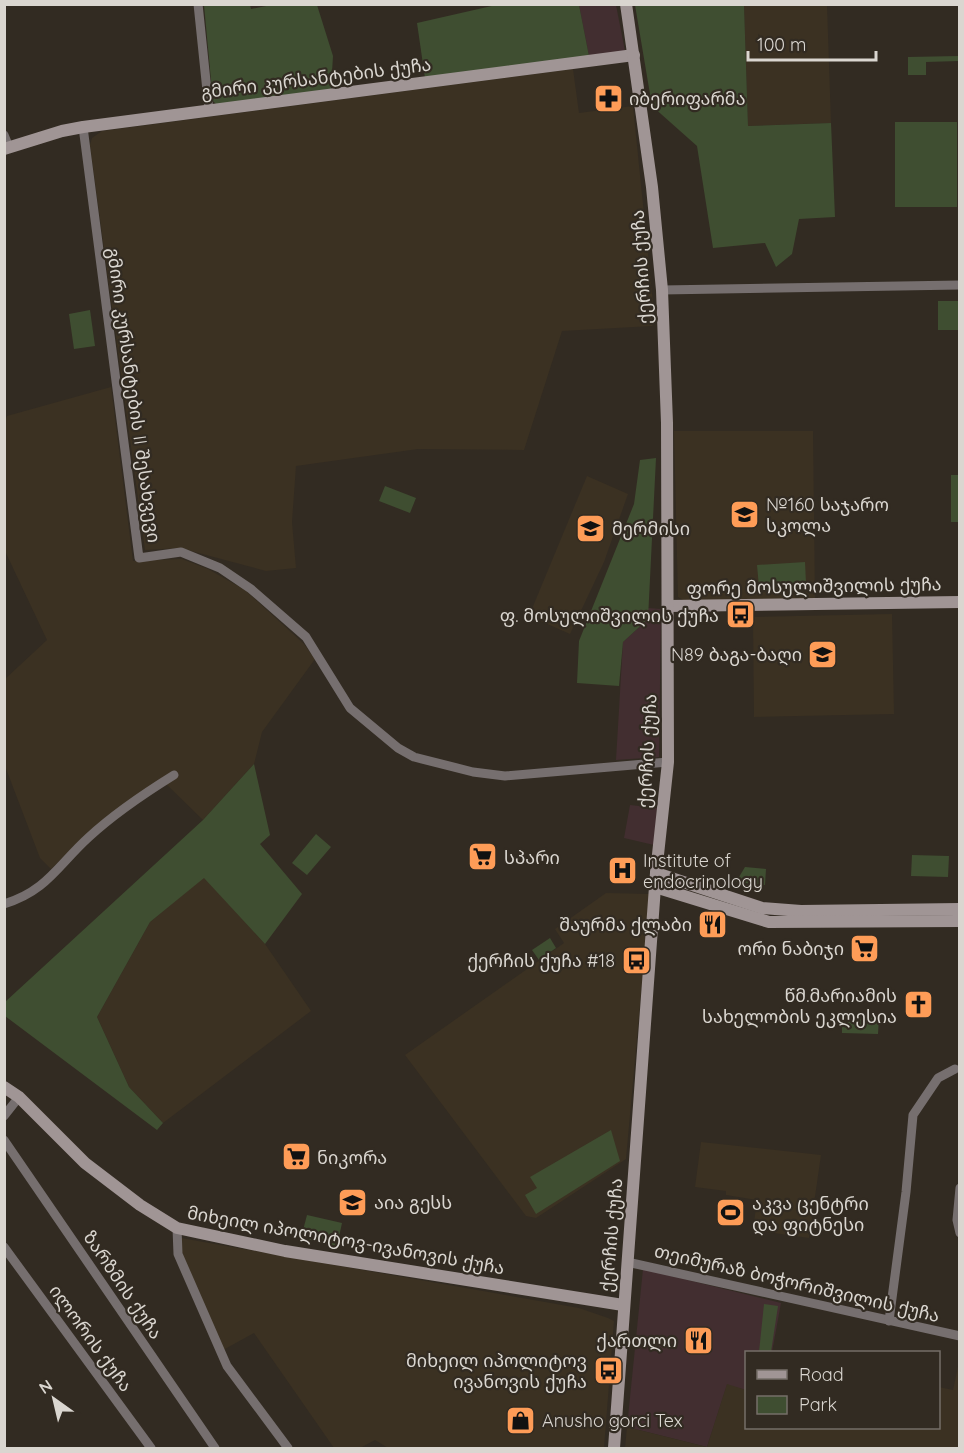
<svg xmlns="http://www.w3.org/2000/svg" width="964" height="1453" font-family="Quicksand,'Noto Sans Georgian',sans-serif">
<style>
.commercial{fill:#422e30}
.built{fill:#3b3122}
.green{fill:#3f4e31}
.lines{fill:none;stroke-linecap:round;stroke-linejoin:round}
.street{stroke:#766f6f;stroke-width:9}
.secondary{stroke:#a09595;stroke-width:12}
.labels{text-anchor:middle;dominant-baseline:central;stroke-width:4.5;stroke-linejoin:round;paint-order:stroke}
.street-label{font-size:18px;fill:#dad6d0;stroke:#322b22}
.poi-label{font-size:18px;fill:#dad6d0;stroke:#322b22;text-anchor:start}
</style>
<rect width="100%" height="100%" fill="#322b22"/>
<!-- commercial -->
<g class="commercial">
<path d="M579,5H616L625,51L589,56Z"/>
<path d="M648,608L661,609L659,757L616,760L623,642L648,619Z"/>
<path d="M630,805L657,808L654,845L624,838Z"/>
<path d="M643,1269L781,1303L772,1352H746V1390L727,1385L707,1447L627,1427Z"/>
</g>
<!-- built -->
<g class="built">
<path d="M744,5H827L831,123L748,126Z"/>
<path d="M573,69L579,113L633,106L655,323L652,326L562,331L524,450L418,449L296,466L292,522L296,568L266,571L180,548L145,550L90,145L92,138L102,131Z"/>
<path d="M111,387L133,561L182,559L208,569L245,590L304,644L315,659L262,732L254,764L203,820L161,779L94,827L51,869L40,858L5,766L4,680L47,640L5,551L4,425L7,416Z"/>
<path d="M674,431H813L815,600L685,601L678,597Z"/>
<path d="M587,476L628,494L604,562L570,634L529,616Z"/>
<path d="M892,614L894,714L754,717L753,617Z"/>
<path d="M204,877L265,944L311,1011L163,1123L129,1087L97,1017L150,922Z"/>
<path d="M606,893L650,894L626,1159L536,1218L526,1216L405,1055L564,943L555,929Z"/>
<path d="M701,1142L821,1155L809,1238L753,1230L757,1200L726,1195V1191L695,1187Z"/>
<path d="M181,1238L579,1308L608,1318L614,1321L604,1448H388L375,1440L360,1448H334L254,1333L223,1350L182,1261Z"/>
<path d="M959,1362V1448H625L627,1427L707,1447L727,1384L746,1390V1428H938L939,1387L953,1390Z"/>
</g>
<!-- green -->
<g class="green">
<path d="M204,5H250L251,9L271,5H317L333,56L331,89L217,105L213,101Z"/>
<path d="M496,5H579L589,56L425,78L417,23Z"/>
<path d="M635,5H744L748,126L831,123L835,217L799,219L792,254L776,267L765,243L713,248L697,146L652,106Z"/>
<path d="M959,56V61L926,62V75H908V57Z"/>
<rect x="895" y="122" width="62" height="85"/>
<rect x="938" y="301" width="21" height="29"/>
<path d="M90,310L95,346L74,349L69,314Z"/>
<path d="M656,458L648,619L623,642L619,686L577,683L579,641L634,504L640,460Z"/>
<rect x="951" y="475" width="8" height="47"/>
<path d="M385,486L416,498L410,513L379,501Z"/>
<path d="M805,562L806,583L759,587L757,565Z"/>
<path d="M254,764L270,835L260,844L302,894L265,944L204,878L150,922L97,1017L129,1087L163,1123L157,1130L5,1016V1002L203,820Z"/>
<path d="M316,834L331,847L307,875L292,863Z"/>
<path d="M912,855L949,856L948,877L911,876Z"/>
<path d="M745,867L766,869L765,885L736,882Z"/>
<path d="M550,938L556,948L539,960L532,950Z"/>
<path d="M842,1016L879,1018L878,1034L842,1033Z"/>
<path d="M611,1130L620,1161L536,1214L525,1195L537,1188L530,1177Z"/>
<path d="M307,1215L342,1223L337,1246L301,1238Z"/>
<path d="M764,1304L778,1306L771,1352H759Z"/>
</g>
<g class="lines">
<!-- street -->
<g class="street">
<path d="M198,4L209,110"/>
<path d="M83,127L139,558L181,552L220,568L251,589L306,637L350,708L398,748L414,757L473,772L505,776L668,762"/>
<path d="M4,135L9,147"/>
<path d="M662,290L960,285"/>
<path d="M4,904C47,891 58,865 89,837C115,813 145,793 174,775"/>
<path d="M4,1116L19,1097"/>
<path d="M4,1140L215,1448"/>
<path d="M960,1188L957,1220L960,1233"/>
<path d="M177,1228L178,1254L227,1366L288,1448"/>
<path d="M4,1247L151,1448"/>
<path d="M627,1262L960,1336"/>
<path d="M889,1321L906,1192L913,1115L938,1078L955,1069"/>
</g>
<!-- secondary -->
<g class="secondary">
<path d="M4,149L62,131L83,127L634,55"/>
<path d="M668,606L960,602"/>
<path d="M656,873L762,908L801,911L960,909"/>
<path d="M655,887L769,922L960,921"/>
<path d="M4,1087L19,1097L85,1163L140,1205L177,1228L285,1251L623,1305"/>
<path d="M614,1448L656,873L668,762L667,423L662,290L652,187L626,4"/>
</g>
</g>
<!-- icons -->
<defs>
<symbol id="pharmacy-square" viewBox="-11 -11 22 22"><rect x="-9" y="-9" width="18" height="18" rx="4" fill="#fe9c57" stroke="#322b22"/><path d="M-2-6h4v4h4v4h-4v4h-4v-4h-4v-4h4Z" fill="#111"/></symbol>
<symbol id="school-square" viewBox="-11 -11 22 22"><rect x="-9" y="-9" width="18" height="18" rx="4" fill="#fe9c57" stroke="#322b22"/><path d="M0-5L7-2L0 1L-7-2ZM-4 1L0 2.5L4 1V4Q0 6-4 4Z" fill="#111"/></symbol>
<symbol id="university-square" viewBox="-11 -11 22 22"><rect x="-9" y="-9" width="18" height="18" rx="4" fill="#fe9c57" stroke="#322b22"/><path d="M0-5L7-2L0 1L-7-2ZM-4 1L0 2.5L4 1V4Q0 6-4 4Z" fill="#111"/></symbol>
<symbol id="bus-square" viewBox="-11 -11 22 22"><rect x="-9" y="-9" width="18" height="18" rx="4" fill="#fe9c57" stroke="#322b22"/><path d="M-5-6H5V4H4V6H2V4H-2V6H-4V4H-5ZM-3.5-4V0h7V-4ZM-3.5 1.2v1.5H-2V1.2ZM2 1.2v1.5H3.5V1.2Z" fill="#111"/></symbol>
<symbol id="supermarket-square" viewBox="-11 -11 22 22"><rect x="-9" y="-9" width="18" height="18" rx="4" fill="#fe9c57" stroke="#322b22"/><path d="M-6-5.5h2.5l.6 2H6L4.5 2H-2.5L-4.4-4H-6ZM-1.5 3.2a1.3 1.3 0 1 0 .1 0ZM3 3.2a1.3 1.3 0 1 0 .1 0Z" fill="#111"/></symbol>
<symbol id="hospital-square" viewBox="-11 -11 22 22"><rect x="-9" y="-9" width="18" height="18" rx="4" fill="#fe9c57" stroke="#322b22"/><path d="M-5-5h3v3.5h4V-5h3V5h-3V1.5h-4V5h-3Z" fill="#111"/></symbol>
<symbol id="restaurant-square" viewBox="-11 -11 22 22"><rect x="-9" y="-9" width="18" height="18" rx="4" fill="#fe9c57" stroke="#322b22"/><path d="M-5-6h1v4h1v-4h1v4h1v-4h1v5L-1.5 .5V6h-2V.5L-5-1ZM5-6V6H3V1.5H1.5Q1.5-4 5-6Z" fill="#111"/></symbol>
<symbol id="church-square" viewBox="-11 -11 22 22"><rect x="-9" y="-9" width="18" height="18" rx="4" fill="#fe9c57" stroke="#322b22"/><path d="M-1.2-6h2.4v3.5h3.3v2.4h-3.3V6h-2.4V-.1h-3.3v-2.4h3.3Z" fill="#111"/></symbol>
<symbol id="stadium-square" viewBox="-11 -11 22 22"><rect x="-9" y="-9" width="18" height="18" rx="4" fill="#fe9c57" stroke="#322b22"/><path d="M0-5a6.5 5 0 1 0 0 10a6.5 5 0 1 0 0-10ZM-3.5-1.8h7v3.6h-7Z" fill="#111"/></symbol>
<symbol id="shop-square" viewBox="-11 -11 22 22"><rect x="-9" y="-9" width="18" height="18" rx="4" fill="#fe9c57" stroke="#322b22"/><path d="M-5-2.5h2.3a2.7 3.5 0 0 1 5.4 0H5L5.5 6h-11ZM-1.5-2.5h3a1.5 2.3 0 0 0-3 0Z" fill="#111"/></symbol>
</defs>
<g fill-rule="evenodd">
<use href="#pharmacy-square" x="592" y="82" width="33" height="33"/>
<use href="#school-square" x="728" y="498" width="33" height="33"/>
<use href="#university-square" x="574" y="512" width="33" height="33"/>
<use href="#bus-square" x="724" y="598" width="33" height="33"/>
<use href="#school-square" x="806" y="638" width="33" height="33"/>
<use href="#supermarket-square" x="466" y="840" width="33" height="33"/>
<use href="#hospital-square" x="606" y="854" width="33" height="33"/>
<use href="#restaurant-square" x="696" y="908" width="33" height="33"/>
<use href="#supermarket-square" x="848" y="932" width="33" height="33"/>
<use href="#bus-square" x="620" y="944" width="33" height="33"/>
<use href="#church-square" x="902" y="988" width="33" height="33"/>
<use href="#supermarket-square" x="280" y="1140" width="33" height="33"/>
<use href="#school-square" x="336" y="1186" width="33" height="33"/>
<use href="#stadium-square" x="714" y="1196" width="33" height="33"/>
<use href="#restaurant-square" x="682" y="1324" width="33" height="33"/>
<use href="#bus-square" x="592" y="1354" width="33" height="33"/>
<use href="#shop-square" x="504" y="1404" width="33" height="33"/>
</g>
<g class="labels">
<!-- street labels -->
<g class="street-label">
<text transform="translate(316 78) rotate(-7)">გმირი კურსანტების ქუჩა</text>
<text transform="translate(641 267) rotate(-94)">ქერჩის ქუჩა</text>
<text transform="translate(134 395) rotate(82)">გმირი კურსანტების II შესახვევი</text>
<text transform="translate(814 586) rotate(-1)">ფორე მოსულიშვილის ქუჩა</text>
<text transform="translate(647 751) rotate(-87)">ქერჩის ქუჩა</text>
<text transform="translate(611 1235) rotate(-85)">ქერჩის ქუჩა</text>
<text transform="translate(346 1240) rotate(10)">მიხეილ იპოლიტოვ-ივანოვის ქუჩა</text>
<text transform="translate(797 1283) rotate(13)">თეიმურაზ ბოჭორიშვილის ქუჩა</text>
<text transform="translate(123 1285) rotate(56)">ზარზმის ქუჩა</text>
<text transform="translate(91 1338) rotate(54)">ილორის ქუჩა</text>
</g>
<!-- poi labels -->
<g class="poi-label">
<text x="629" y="98">იბერიფარმა</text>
<text x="766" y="504">№160 საჯარო<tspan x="766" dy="21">სკოლა</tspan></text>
<text x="612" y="528">მერმისი</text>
<text x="719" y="615" text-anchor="end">ფ. მოსულიშვილის ქუჩა</text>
<text x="802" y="654" text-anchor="end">N89 ბაგა-ბაღი</text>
<text x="504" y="857">სპარი</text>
<text x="643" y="860">Institute of<tspan x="643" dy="21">endocrinology</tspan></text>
<text x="692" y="924" text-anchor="end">შაურმა ქლაბი</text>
<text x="844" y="948" text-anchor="end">ორი ნაბიჯი</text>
<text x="615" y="960" text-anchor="end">ქერჩის ქუჩა #18</text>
<text x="897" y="995" text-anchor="end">წმ.მარიამის<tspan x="897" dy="21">სახელობის ეკლესია</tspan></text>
<text x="317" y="1157">ნიკორა</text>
<text x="374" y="1202">აია გესს</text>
<text x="752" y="1203">აკვა ცენტრი<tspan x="752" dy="21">და ფიტნესი</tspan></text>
<text x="677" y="1340" text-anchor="end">ქართლი</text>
<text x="587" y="1360" text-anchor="end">მიხეილ იპოლიტოვ<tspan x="587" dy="21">ივანოვის ქუჩა</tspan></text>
<text x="542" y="1420">Anusho gorci Tex</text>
</g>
</g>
<!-- border -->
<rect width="964" height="1453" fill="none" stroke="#dad6d0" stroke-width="12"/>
<!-- legend -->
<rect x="745" y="1351" width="195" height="78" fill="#322b22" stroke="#756f68" stroke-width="1.5"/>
<rect x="757" y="1370" width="30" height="9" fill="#a09595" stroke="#756f68" stroke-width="1.5"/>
<text x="799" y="1381" font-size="18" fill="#dad6d0">Road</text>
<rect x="757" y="1396" width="30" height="18" fill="#3f4e31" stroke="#756f68" stroke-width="1.5"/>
<text x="799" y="1411" font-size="18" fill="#dad6d0">Park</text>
<!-- north arrow -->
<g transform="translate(54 1399) rotate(326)" stroke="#322b22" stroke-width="4.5" paint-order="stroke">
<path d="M0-4.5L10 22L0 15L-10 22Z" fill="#dad6d0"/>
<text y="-9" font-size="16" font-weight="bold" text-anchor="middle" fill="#dad6d0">N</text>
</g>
<!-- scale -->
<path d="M748 51v9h128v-9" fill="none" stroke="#dad6d0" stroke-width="3"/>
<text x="757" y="51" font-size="18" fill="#dad6d0" stroke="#322b22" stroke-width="4.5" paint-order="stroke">100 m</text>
</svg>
